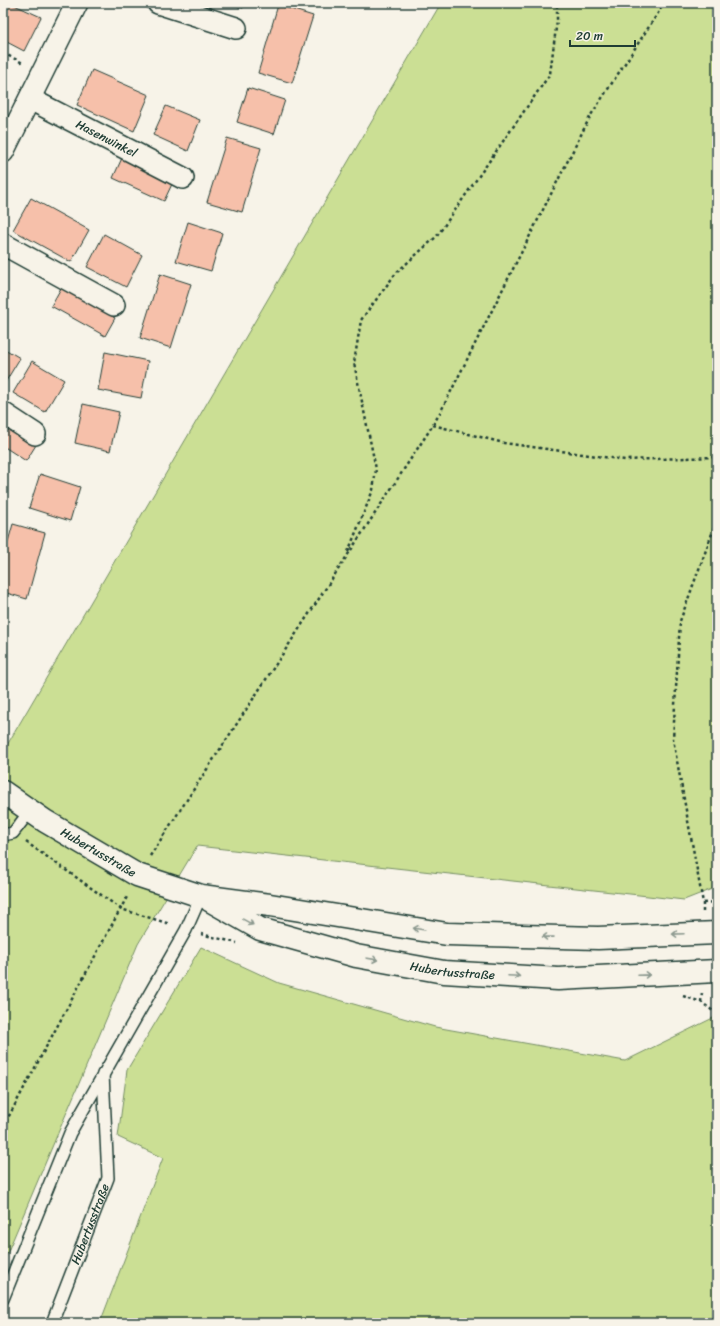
<svg xmlns="http://www.w3.org/2000/svg" width="720" height="1326" font-family="Sriracha,sans-serif">
<style>
.green{fill:#cbdf94;stroke:#758e64}
.building{fill:#f6c0aa;stroke:#1f3d34}
.lines{fill:none;stroke-linecap:round;stroke-linejoin:round}
.lane-casing{stroke:#1f3d34;stroke-width:14}
.street-casing{stroke:#1f3d34;stroke-width:24}
.secondary-casing{stroke:#1f3d34;stroke-width:25}
.path{stroke:#1f3d34;stroke-width:2.5;stroke-dasharray:3 3;stroke-linecap:butt}
.lane{stroke:#f7f3e8;stroke-width:11}
.street{stroke:#f7f3e8;stroke-width:21}
.secondary{stroke:#f7f3e8;stroke-width:22}
.oneway{stroke:#8b988e}
.labels{text-anchor:middle;dominant-baseline:central;stroke-width:3;stroke-linejoin:round;paint-order:stroke}
.street-label{font-size:12px;fill:#1f3d34;stroke:#f7f3e8}
</style>
<rect width="100%" height="100%" fill="#f7f3e8"/>
<filter id="ink" filterUnits="userSpaceOnUse"><feTurbulence type="fractalNoise" baseFrequency=".025" numOctaves="2"/><feDisplacementMap in="SourceGraphic" scale="8" xChannelSelector="R" yChannelSelector="G"/><feConvolveMatrix kernelMatrix="1 2 1 2 8 2 1 2 1" color-interpolation-filters="sRGB"/></filter>
<g filter="url(#ink)">
<!-- green -->
<g class="green">
<path d="M441,3H717V887L684,900L197,846L138,944L3,1263V752Z"/>
<path d="M201,947L279,983L435,1027L625,1061L717,1016V1323H100L163,1158L118,1137L127,1070Z"/>
</g>
<!-- building -->
<g class="building">
<path d="M3,3H10L41,17L24,51L3,40Z"/>
<path d="M223,3H244L243,8Z"/>
<path d="M278,5L313,16L292,83L258,73Z"/>
<path d="M92,70L149,95L134,131L77,105Z"/>
<path d="M248,88L285,100L274,134L237,122Z"/>
<path d="M166,106L200,120L188,151L153,135Z"/>
<path d="M227,138L261,148L242,212L207,202Z"/>
<path d="M122,158L173,182L164,201L113,178Z"/>
<path d="M31,198L89,230L71,262L13,230Z"/>
<path d="M188,222L222,233L211,271L176,261Z"/>
<path d="M104,234L142,255L126,287L87,267Z"/>
<path d="M160,274L191,284L171,348L140,338Z"/>
<path d="M61,288L115,318L105,336L51,306Z"/>
<path d="M3,348L20,358L3,386Z"/>
<path d="M105,352L148,361L141,398L98,390Z"/>
<path d="M32,361L64,380L45,412L13,393Z"/>
<path d="M83,404L119,412L110,451L75,443Z"/>
<path d="M3,424L36,445L26,461L3,446Z"/>
<path d="M40,474L80,487L70,521L29,508Z"/>
<path d="M13,524L45,533L27,599L3,592V559Z"/>
</g>
<g class="lines">
<defs>
<g id="lane">
<path d="M3,835L13,833L30,811"/>
<path d="M3,1299L70,1133L186,930L201,896"/>
<path id="s1" d="M52,1323L108,1178L103,1074"/>
</g>
<g id="street">
<path d="M158,3L236,28"/>
<path id="s2" d="M30,99L183,178"/>
<path d="M3,152L77,3"/>
<path d="M3,244L114,305"/>
<path d="M3,413L35,434"/>
</g>
<g id="secondary">
<path id="s3" d="M3,792L45,821L137,875L201,896L270,905L447,934L598,938L717,933"/>
<path id="s4" d="M211,901L260,929L356,956L444,972L558,979L717,971"/>
</g>
</defs>
<!-- lane casing -->
<use href="#lane" class="lane-casing"/>
<!-- street casing -->
<use href="#street" class="street-casing"/>
<!-- secondary casing -->
<use href="#secondary" class="secondary-casing"/>
<!-- path -->
<g class="path">
<path d="M3,53L23,63"/>
<path d="M433,425L504,443L625,460L717,457"/>
<path d="M348,552L373,490L376,469L354,363L361,320L396,273L437,236L550,74L557,20V3"/>
<path d="M26,842L121,909L170,924"/>
<path d="M150,856L433,425L441,411L591,115L660,10L663,3"/>
<path d="M703,903L717,902"/>
<path d="M703,912V903L673,739L680,621L717,520"/>
<path d="M201,934L237,943"/>
<path d="M683,996L701,1002L717,1014"/>
<path d="M701,1002L702,993"/>
<path d="M3,1127L128,895"/>
</g>
<!-- lane -->
<use href="#lane" class="lane"/>
<!-- street -->
<use href="#street" class="street"/>
<!-- secondary -->
<use href="#secondary" class="secondary"/>
</g>
<!-- one-way arrows -->
<defs><path id="oneway-shaft" d="M-6 0H5M1.5-3L5.5 0L1.5 3" fill="none" stroke-width="1.6" stroke-linecap="round" stroke-linejoin="round"/></defs>
<g class="oneway">
<use href="#oneway-shaft" transform="translate(248 922) rotate(29)"/>
<use href="#oneway-shaft" transform="translate(419 929) rotate(-171)"/>
<use href="#oneway-shaft" transform="translate(678 934) rotate(178)"/>
<use href="#oneway-shaft" transform="translate(548 937) rotate(-179)"/>
<use href="#oneway-shaft" transform="translate(372 959) rotate(10)"/>
<use href="#oneway-shaft" transform="translate(644 975) rotate(-2)"/>
<use href="#oneway-shaft" transform="translate(514 976) rotate(3)"/>
</g>
</g>
<g class="labels">
<!-- street labels -->
<g class="street-label">
<text stroke="none"><textPath href="#s2" startOffset="86">Hasenwinkel</textPath></text>
<text stroke="none"><textPath href="#s3" startOffset="113">Hubertusstraße</textPath></text>
<text stroke="none"><textPath href="#s4" startOffset="254">Hubertusstraße</textPath></text>
<text stroke="none"><textPath href="#s1" startOffset="106">Hubertusstraße</textPath></text>
</g>
</g>
<!-- margin -->
<rect width="720" height="1326" fill="none" stroke="#f7f3e8" stroke-width="16"/>
<rect x="8" y="8" width="704" height="1310" fill="none" stroke="#1f3d34" stroke-width="1.5" filter="url(#ink)"/>
<!-- scale -->
<path d="M570 40v6h65v-6" fill="none" stroke="#1f3d34" stroke-width="2"/>
<text x="576" y="40" font-size="12" fill="#1f3d34" stroke="#f7f3e8" stroke-width="3" paint-order="stroke">20 m</text>
</svg>
